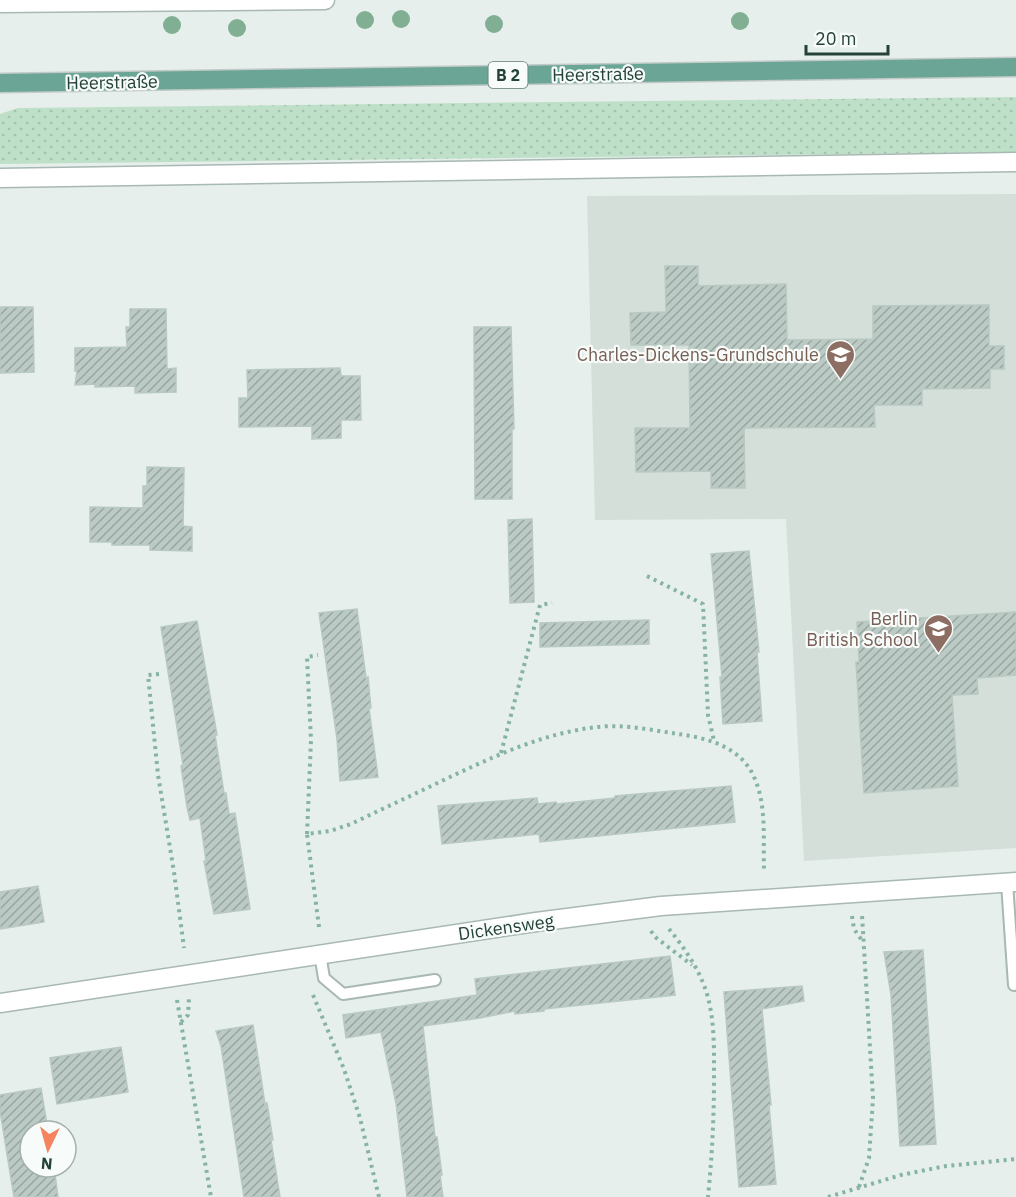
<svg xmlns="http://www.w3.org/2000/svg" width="1016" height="1197" font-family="'IBM Plex Sans',sans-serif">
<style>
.built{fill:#d4dfda}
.grass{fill:url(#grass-dots)}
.building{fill:url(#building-hatch);stroke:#b8c9c2;stroke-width:1.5}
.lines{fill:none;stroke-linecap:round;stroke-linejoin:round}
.service-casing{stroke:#a8b8b2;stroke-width:14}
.minor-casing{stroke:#a8b8b2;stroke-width:21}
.primary-casing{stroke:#c2cac8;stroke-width:21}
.path{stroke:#86b3a5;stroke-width:4;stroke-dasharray:3 4.5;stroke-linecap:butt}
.service{stroke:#fff;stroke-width:10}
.minor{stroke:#fff;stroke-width:18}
.primary{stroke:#6aa596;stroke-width:18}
.tree{fill:#80af93}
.labels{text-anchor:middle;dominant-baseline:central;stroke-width:4.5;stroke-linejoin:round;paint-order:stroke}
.shield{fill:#f7fbf9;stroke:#637a73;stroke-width:1.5}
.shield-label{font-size:16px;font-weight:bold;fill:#24423a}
.street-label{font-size:18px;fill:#24423a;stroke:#f7fbf9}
.education-label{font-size:18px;fill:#785e54;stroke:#f7fbf9;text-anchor:end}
</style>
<defs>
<pattern id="grass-dots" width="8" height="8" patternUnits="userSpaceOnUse" patternTransform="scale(1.5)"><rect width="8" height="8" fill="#bfe0c8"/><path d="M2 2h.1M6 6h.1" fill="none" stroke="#a4c1ad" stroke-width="1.8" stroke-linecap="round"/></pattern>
<pattern id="building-hatch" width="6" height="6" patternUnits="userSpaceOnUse" patternTransform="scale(1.5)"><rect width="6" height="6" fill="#bbcac4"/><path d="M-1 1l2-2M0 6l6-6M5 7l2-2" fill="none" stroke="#98a6a0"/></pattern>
</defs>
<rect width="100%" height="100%" fill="#e6efeb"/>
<!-- built -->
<path class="built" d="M1016,194V848L804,861L786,519L595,520L587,196Z"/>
<!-- grass -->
<path class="grass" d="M1016,97V152L0,164V114L18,108Z"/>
<!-- building -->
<g class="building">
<path d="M665,266H698V286L786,284L787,340L873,339V306L989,305V346H1004V369H990V388L922,389V405H874L875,427L744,428L745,488H711V471L636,472L635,428H690L689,345H631L630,313L666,312Z"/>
<path d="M0,307H33L34,372L0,373Z"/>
<path d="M130,309H166L167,369L176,368V392L135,393V386L95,387V384L75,385L77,371H75V348L127,347L126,327H130Z"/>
<path d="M474,327H511L514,429H512V499H475Z"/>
<path d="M340,368L341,376H360L361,420H341V438L312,439V426L239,427V398H248L247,370Z"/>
<path d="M147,467L184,468L183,526L192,527V551L150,550V545H112V542H90V507L143,508V486H147Z"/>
<path d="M532,519L534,602L510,603L508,520Z"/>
<path d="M749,551L759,652H757L762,721L723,724L720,677H722L711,554Z"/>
<path d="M357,609L366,678L368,677L371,708H369L378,777L340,781L337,739L319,613Z"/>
<path d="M1016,612V675L977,678L978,694L952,695L958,786L864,793L856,662H859L857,622Z"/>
<path d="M649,620V644L540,647V623Z"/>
<path d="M197,621L217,735H215L224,793H226L229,814L235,813L250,909L214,914L204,861H206L200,818L190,820L187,807L181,766L183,765L161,627Z"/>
<path d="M731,786L735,822L540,842L539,834L442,844L438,806L537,798L538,804L556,802L557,804L615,798V796Z"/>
<path d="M38,886L44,922L0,929V892Z"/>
<path d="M923,950L936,1144L900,1146L891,995L884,952Z"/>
<path d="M670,956L675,995L544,1009V1011L515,1014V1011L480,1018L423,1026L435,1137H437L442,1175H440L443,1197H407L396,1103L381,1032L346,1038L343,1015L477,995L475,979Z"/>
<path d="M802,986L804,1001L762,1009L771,1105H769L776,1184L739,1187L724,992Z"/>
<path d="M253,1025L265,1104L267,1103L273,1140H271L280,1197H244L221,1046L216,1031Z"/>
<path d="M121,1047L128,1092L57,1104L50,1058Z"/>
<path d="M41,1088L48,1131H30V1167H54L58,1197H14L0,1111V1095Z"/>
</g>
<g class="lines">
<defs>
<g id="service">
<path d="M1007,883L1014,985"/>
<path d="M320,954L324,978L343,994L435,980"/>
</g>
<g id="minor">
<path d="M0,3L325,0"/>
<path d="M0,178L1016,162"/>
<path d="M0,1003L536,922L661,906L1016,882"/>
</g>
<path id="primary" d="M0,83L1016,67"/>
</defs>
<!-- service casing -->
<use href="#service" class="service-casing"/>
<!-- minor casing -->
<use href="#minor" class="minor-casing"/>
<!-- primary casing -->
<use href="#primary" class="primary-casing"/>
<!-- path -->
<g class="path">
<path d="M647,576L703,604L708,715L714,741"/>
<path d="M159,674L148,675L158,775L174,872L184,948"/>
<path d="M501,753L540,605L552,603"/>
<path d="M307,834L311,740L307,657L318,655"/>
<path d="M852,916L854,929L863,942"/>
<path d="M319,927L307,834L330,831L351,824C384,808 417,793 450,777C497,755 544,733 597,727C623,724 652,730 678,734C708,738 741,747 754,777C767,805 763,840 764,871"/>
<path d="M669,929C683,946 697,966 705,988C715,1016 714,1048 714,1078C714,1118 712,1157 708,1197"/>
<path d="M651,931L655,937L692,965"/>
<path d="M313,995L344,1069L360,1118L379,1197"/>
<path d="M177,1000L211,1197"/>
<path d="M181,1022L188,1015L189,998"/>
<path d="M859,1187L869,1158L873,1098L862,915"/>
<path d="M828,1197L901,1175L946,1166L1016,1159"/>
</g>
<!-- service -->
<use href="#service" class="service"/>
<!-- minor -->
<use href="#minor" class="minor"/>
<!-- primary -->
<use href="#primary" class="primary"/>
</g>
<!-- trees -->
<g class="tree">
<circle cx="401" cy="19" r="9"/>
<circle cx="365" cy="20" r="9"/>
<circle cx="740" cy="21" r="9"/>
<circle cx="494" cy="24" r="9"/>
<circle cx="172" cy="25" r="9"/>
<circle cx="237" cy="28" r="9"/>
</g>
<!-- icons -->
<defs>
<symbol id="school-pin" viewBox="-11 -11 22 30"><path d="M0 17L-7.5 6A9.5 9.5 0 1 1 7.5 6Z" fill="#8d6e63" stroke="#f7fbf9"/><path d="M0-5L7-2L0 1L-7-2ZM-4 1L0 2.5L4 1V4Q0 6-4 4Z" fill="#fff"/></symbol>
</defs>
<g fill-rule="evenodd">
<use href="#school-pin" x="824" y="338" width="33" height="45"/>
<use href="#school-pin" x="922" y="612" width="33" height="45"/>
</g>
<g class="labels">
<!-- shield labels -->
<rect class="shield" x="488.5" y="62" width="39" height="26" rx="4.5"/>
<g class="shield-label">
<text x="508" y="75">B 2</text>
</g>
<!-- street labels -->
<g class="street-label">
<text transform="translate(598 74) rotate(-1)">Heerstraße</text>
<text transform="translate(112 82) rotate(-1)">Heerstraße</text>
<text transform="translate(506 927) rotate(-8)">Dickensweg</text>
</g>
<!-- education labels -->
<g class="education-label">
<text x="819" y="354">Charles-Dickens-Grundschule</text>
<text x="918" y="618">Berlin<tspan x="918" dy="21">British School</tspan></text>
</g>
</g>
<!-- north arrow -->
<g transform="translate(48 1149) rotate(185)"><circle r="28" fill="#f7fbf9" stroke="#a3b1ad" stroke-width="1.5"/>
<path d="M0-4.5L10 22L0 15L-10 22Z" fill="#f4845f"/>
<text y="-9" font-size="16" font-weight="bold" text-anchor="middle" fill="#24423a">N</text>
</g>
<!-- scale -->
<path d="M806 45v9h82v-9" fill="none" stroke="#24423a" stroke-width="3"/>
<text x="815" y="45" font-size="18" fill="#24423a" stroke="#f7fbf9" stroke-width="4.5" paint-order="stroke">20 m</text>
</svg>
